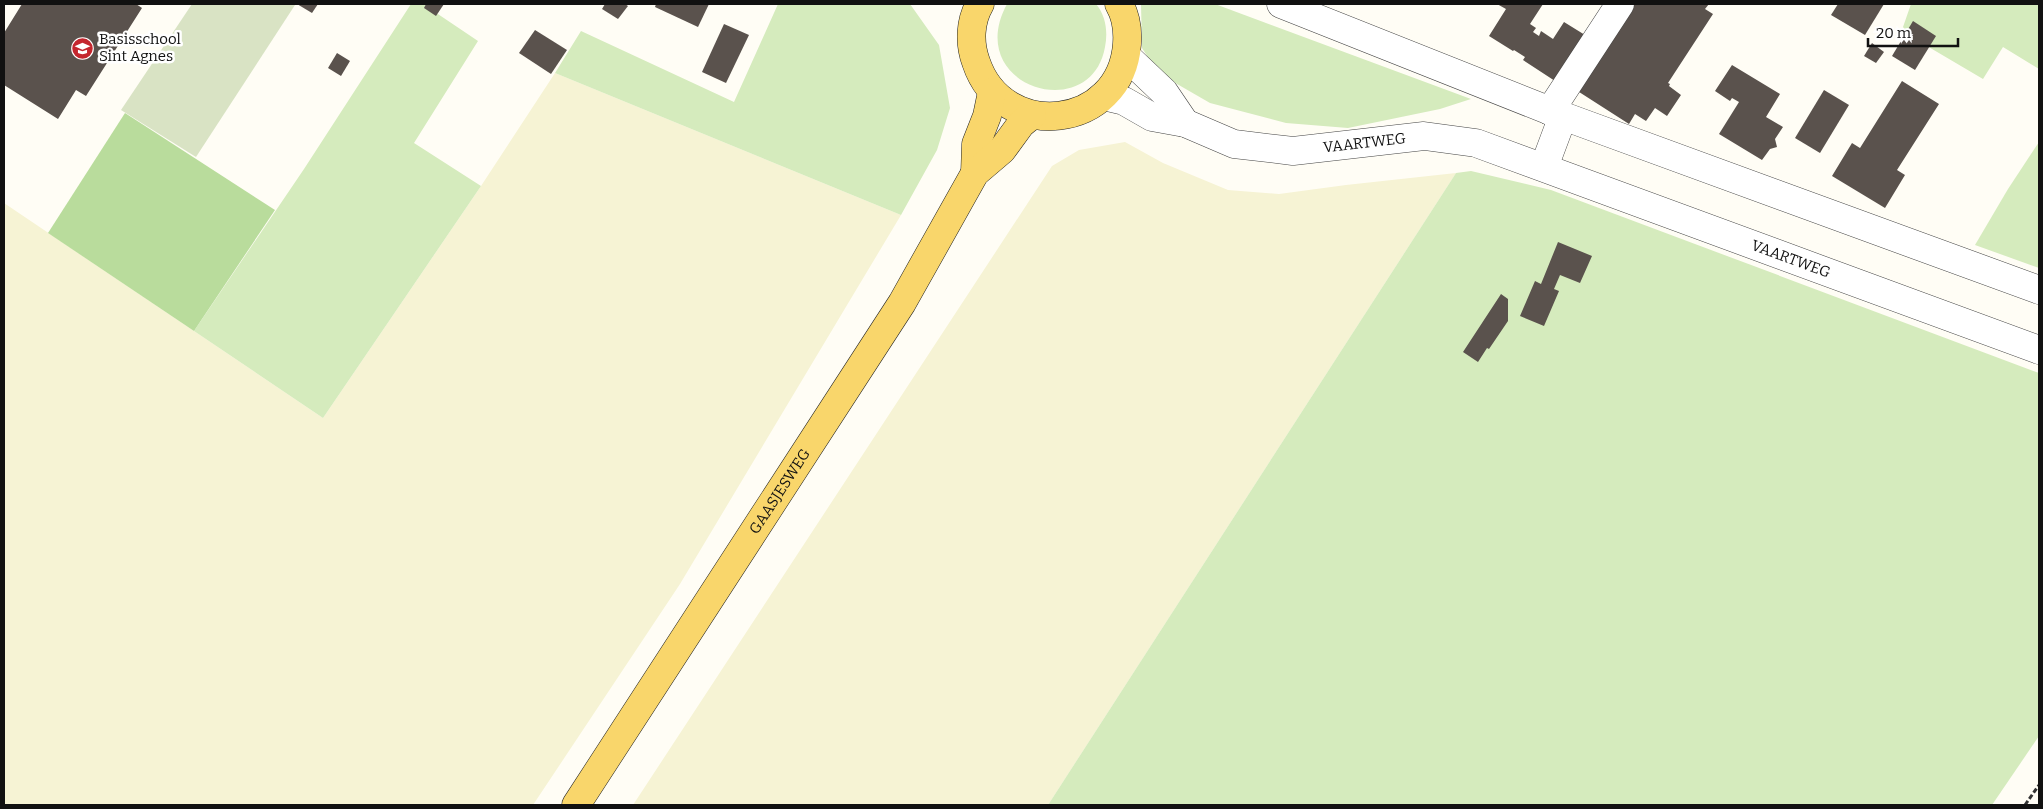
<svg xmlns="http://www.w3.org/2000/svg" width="2043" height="809" font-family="Bitter,serif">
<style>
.farmland{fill:#f6f3d4}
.green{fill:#d5ebbd}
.forest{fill:#b9dc9c}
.cemetery{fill:#d9e3c4}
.building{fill:#5a524d}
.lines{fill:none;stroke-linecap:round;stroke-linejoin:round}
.minor-casing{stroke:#444;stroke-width:29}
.major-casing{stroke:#222;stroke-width:29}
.path{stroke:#333;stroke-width:3;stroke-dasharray:5 2.5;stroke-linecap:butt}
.minor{stroke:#fff;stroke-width:28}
.major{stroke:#f9d66b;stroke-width:28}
.labels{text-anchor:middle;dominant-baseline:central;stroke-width:5;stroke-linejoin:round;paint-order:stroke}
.poi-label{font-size:15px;fill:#111;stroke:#fff;text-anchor:start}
.street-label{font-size:15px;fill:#111;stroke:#fff}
</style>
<rect width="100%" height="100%" fill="#fffdf5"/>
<!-- farmland -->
<g class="farmland">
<path d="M555,73L901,215L680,584L533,805H4V203L323,418L481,186Z"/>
<path d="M1125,142L1163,163L1228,190L1279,194L1346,185L1456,173L1048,805H633L1052,166L1079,150Z"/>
</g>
<!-- green -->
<g class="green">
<path d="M411,4H423L478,41L414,143L481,186L323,418L194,331L304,169Z"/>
<path d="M778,4H910L939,45L950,108L937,150L901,215L555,73L581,31L734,102Z"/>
<path d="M1007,4H1096C1106,16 1108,32 1105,47C1091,126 962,87 1007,4Z"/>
<path d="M1141,4H1215L1471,99L1440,109L1348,128L1286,123L1210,103L1158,73L1142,48Z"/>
<path d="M1911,4H2039V69L2003,47L1983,79L1910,36L1903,27Z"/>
<path d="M2039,142V268L1975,245L2008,189Z"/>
<path d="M1471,171L1551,190L2039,373V736L1992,805H1048L1456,173Z"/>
</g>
<!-- forest -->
<path class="forest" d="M125,113L275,210L194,331L48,233Z"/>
<!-- cemetery -->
<path class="cemetery" d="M192,4L295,5L196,157L121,110Z"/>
<!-- building -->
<g class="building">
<path d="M22,4H136L142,8L86,96L76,90L58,119L4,85V33Z"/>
<path d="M297,4H318L312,13Z"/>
<path d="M426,4H444L436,16L424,8Z"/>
<path d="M605,4H625L628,6L618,19L602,9Z"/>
<path d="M656,4H709L698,27L655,7Z"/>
<path d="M1497,4H1543L1530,24L1536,28L1533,32L1539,36L1541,31L1553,39L1564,22L1585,35L1555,81L1523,60L1525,57L1514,50L1513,51L1489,36L1506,9Z"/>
<path d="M1633,4H1709L1705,9L1713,14L1668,83L1670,84L1669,86L1681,95L1667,116L1655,108L1646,121L1635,114L1629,124L1576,90Z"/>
<path d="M1838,4H1884L1865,35L1831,15Z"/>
<path d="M1913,21L1936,36L1915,70L1892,56Z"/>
<path d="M724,24L749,35L726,83L702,72Z"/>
<path d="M535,30L567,50L551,74L519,53Z"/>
<path d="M1872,43L1884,52L1876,63L1864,56Z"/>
<path d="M337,53L350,61L341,76L328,68Z"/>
<path d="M1732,65L1780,94L1766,117L1783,127L1775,139L1777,147L1770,149L1762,160L1719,134L1739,102L1732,98L1730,101L1715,91Z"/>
<path d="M1902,81L1939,104L1897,170L1905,175L1885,208L1832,176L1852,143L1860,148Z"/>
<path d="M1824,90L1849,105L1820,153L1795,138Z"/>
<path d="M1558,242L1592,256L1580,283L1560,275L1554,289L1559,291L1544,326L1520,316L1535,281L1541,284Z"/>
<path d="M1501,294L1508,299V321L1489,349L1487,348L1478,362L1463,352Z"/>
</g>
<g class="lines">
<defs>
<g id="minor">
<path d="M1281,4L1563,116L2039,290"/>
<path d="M1126,56L1164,92L1185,123"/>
<path id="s1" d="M1103,96L1124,101L1152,117L1185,123L1234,144L1293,151L1424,136L1476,143L2039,350"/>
<path d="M1550,111L1620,4"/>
<path d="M1544,167L1563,116"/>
</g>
<g id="major">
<path d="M980,4C970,21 969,43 976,62C1003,143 1121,130 1127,44C1128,30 1126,16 1119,4"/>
<path d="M975,173L976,144L987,116L992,92"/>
<path id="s2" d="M576,805L902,303L975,173L1002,150L1021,124L1032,115"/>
</g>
</defs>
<!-- minor casing -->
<use href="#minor" class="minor-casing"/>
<!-- major casing -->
<use href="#major" class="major-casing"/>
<!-- path -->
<path class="path" d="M2025,805L2039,785"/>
<!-- minor -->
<use href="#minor" class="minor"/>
<!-- major -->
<use href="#major" class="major"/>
</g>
<!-- icons -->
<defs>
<symbol id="school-disc" viewBox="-11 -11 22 22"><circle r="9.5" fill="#c4262e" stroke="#fff"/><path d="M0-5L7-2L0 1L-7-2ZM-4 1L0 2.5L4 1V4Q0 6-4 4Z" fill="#fff"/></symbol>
</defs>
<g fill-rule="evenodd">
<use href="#school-disc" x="70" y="36" width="25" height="25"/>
</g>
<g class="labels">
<!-- poi labels -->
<g class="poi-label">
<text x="99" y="39">Basisschool<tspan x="99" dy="17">Sint Agnes</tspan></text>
</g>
<!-- street labels -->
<g class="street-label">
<text stroke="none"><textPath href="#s1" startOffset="272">VAARTWEG</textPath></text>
<text stroke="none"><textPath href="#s1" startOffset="720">VAARTWEG</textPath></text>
<text stroke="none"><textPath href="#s2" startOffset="374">GAASJESWEG</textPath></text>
</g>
</g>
<!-- border -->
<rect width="2043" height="809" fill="none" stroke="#111111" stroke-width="10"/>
<!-- scale -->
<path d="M1868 38v8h90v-8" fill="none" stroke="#111111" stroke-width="2.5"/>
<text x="1876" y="38" font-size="15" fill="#111111" stroke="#ffffff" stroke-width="4" paint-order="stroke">20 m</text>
</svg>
